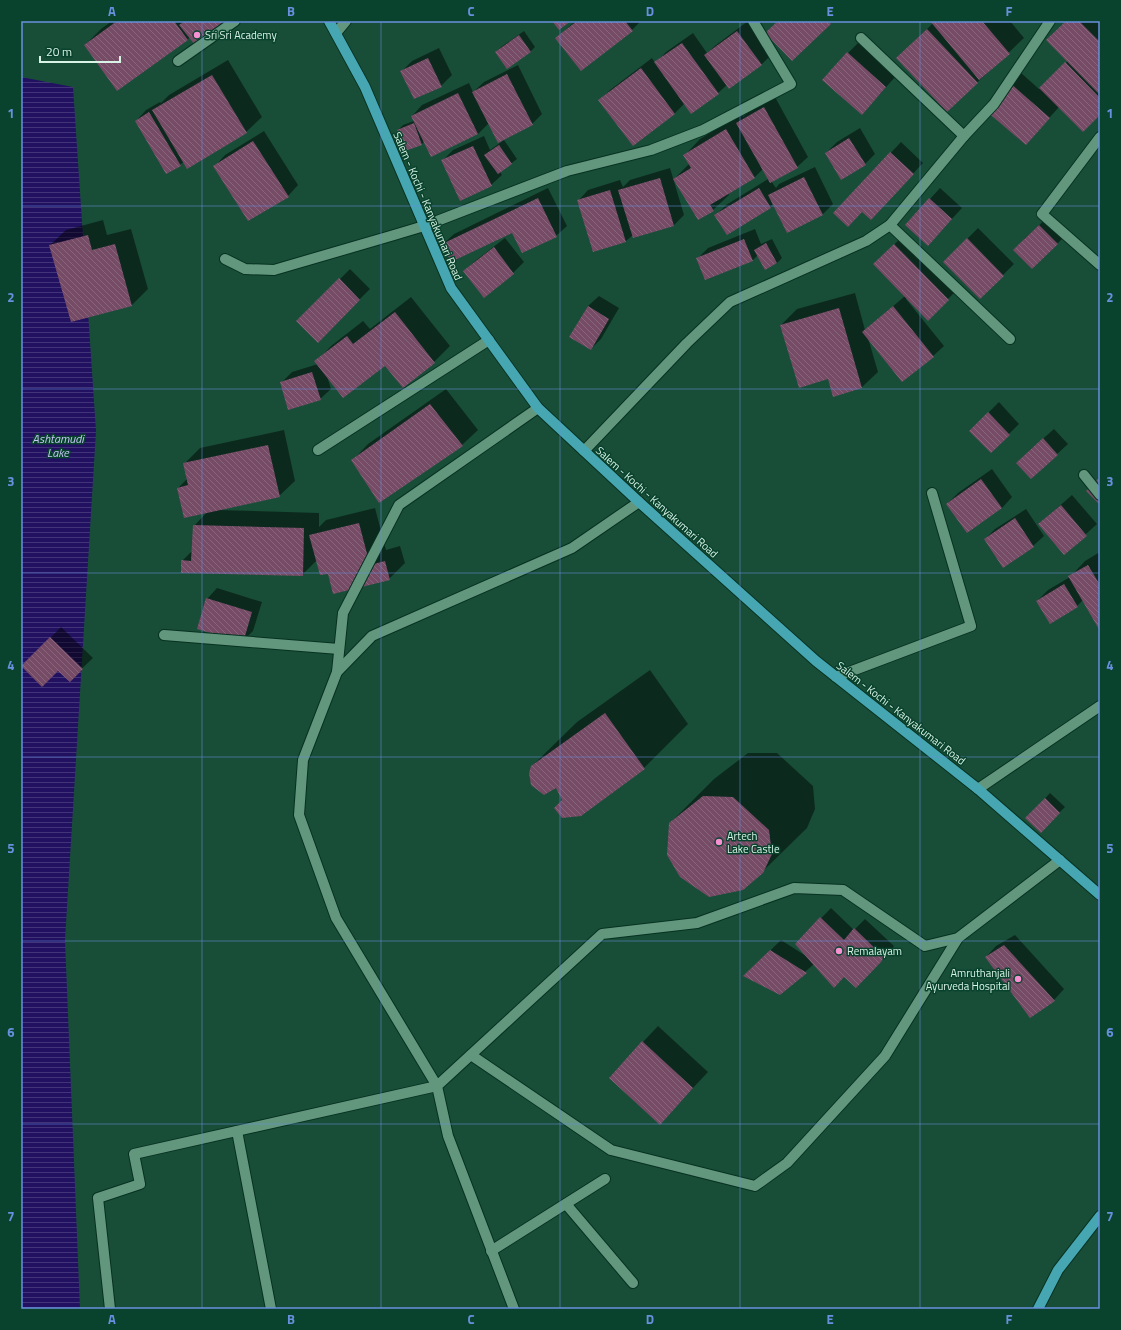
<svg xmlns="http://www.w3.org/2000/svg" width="1121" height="1330" font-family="'Titillium Web',sans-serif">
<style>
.water{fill:url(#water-rules)}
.shadow{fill:#0007}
.building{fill:url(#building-back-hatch)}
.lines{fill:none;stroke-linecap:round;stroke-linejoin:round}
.minor-casing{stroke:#073221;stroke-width:12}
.major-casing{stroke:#073221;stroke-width:12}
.minor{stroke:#62977e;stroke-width:10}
.major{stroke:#46a7b3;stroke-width:10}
.grid{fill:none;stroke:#6890de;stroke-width:1;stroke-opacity:0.55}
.poi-dot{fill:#f690d0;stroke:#09432e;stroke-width:1.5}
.labels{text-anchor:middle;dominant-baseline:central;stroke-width:3;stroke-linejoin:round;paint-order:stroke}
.poi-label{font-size:11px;fill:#d9f4e6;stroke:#09432e;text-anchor:start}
.street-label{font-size:11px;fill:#d9f4e6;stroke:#09432e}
.water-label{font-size:12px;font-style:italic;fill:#c6c8f6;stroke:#09432e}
.neatline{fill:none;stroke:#6890de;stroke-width:1.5}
.grid-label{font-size:13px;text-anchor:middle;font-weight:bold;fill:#6890de}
</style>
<defs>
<pattern id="water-rules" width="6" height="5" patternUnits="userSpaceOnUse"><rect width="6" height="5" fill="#221161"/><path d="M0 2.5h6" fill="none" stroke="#423478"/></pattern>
<pattern id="building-back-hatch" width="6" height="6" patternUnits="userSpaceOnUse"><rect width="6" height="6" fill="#764b66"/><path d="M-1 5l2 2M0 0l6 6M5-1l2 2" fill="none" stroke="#89667c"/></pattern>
</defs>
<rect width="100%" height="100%" fill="#184e38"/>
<!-- water -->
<path class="water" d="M21,77L73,87L96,431L65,940L80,1309H21Z"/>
<!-- shadow -->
<g class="shadow">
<path d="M112,21H222L190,37L187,40L85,45L101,29Z"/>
<path d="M575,21H641L632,30L557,38Z"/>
<path d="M748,21L772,54L761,65L727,85L718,93L685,103L675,113L633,145L600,100L610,90L652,58L655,63L666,52L693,33L707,53L716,45Z"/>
<path d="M931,21H1010L1024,38L947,111L913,43L933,23Z"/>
<path d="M1067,21H1100V114L1059,107L1026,144L986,110L1020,72L1039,89L1068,61Z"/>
<path d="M524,31L535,47L530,52H496L501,47Z"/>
<path d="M858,43L896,76L862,114L848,53Z"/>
<path d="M439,48L452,75L441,86L402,71L412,61Z"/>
<path d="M228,60L262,117L246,132L184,162L167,173L136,121L146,110L160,102L161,103L169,95Z"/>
<path d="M518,65L542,114L532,124L489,123L478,134L424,142L422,144L398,130L403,125L414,121L412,116L422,105L469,83L473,92L484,82Z"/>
<path d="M775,97L808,157L797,167L771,181L776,188L779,184L815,167L833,204L823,214L787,232L773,204L770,207L716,215L726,205L768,179L763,169L755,177L728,193L729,195L713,210L674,179L690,163L685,155L700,139L742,114L743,117L747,113Z"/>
<path d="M860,128L875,154L865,164L826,153L837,142Z"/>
<path d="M264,131L298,185L288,196L215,166L225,155Z"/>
<path d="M484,136L490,150L504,140L517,159L500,172L502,175L491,185L442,161L453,150Z"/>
<path d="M901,142L923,163L881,208L834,213Z"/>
<path d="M670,168L684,215L674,225L633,237V235L626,241L594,251L578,201L588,190L620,180L623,187L630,180Z"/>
<path d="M548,188L567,226L556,236L513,231L443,244L454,234Z"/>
<path d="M940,188L962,208L938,234L930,199Z"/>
<path d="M1050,215L1068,233L1057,244L1024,239Z"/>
<path d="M103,220L107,235L131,229L148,289L132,305L71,321L50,245L66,230Z"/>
<path d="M978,228L1014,264L980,298L944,262Z"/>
<path d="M755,229L761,244L772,239L782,258L777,263L765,269L758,255L753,260L706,279L698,258L708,248Z"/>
<path d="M905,234L958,289L928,319L907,298L906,299L944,346L933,356L868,338L878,372L862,387L834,396L829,378L781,325L797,309L855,293L865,330L905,296L874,264Z"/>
<path d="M505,238L524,262L513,273L484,296L465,271L475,261Z"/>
<path d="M350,269L370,289L318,341L298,321Z"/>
<path d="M599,296L619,308L601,339L591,349L571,337L588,306Z"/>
<path d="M411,297L450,346L434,362L385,365L327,376L331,389L320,399L281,383L292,372L318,364L316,362L331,346L363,321L370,329Z"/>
<path d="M446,389L478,430L462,445L353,460L368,444Z"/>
<path d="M999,402L1019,424L991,452L970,431Z"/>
<path d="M1054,429L1068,444L1031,478L1028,452Z"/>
<path d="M284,430L295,481L279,496L219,510L319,513V527L326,520L375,508L386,550L400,546L405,563L389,579L328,572L317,560L302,575L182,561L193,550L194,526L207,512L178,488L188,478L184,464L200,448Z"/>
<path d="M992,469L1012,497L1002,508L947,504L958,493Z"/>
<path d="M1072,495L1097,524L1064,554L1039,524Z"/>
<path d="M1026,509L1044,536L1033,546L985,539L995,529Z"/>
<path d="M1100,552V629L1083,600L1077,606L1050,622L1037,601L1048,590L1070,577L1085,561Z"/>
<path d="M217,588L262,602L253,631L243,641L207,599Z"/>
<path d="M61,627L93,658L70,680L58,669L42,686L22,667Z"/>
<path d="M650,670L688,724L644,768L581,815L564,800L556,787L532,766L577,722Z"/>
<path d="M748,753H777L813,786L815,809L807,828L762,872L670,823L714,779Z"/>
<path d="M1050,793L1065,807L1041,831L1027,818Z"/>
<path d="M831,908L854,930L865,919L894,946L891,950L856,986L845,976L814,964L780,994L744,976L781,940L806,956L796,944Z"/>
<path d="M1015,935L1064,989L1054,1000L1030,1016L986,957L996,946Z"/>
<path d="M658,1026L708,1072L660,1123L610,1077Z"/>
</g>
<!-- building -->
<g class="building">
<path d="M117,21H174L188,40L117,91L84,45Z"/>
<path d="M185,21H224L195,45L179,25Z"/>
<path d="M552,21H571L559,30Z"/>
<path d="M577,21H625L633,31L581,71L555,38Z"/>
<path d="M778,21H828L831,24L792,61L765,33Z"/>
<path d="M930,21H982L1010,54L979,80Z"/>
<path d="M1066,21H1079L1100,42V95L1046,40Z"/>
<path d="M927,29L978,83L947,112L896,58Z"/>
<path d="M737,31L762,65L729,89L704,55Z"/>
<path d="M519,35L531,52L507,69L495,52Z"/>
<path d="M682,43L719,94L691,114L654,62Z"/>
<path d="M847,52L886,87L862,115L822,80Z"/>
<path d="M428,58L442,87L414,99L400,71Z"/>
<path d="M1065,62L1100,98V115L1083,132L1039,88Z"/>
<path d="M641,68L675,114L633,146L598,100Z"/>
<path d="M507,74L533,125L498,143L472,92Z"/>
<path d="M212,75L247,133L187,169L152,110Z"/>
<path d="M1009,82L1050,118L1026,145L985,110Z"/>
<path d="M458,93L478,134L431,157L411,116Z"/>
<path d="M764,107L798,168L770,183L736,123Z"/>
<path d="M149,112L181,166L166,174L135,121Z"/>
<path d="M414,123L422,145L405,151L397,130Z"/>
<path d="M726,129L755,178L710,205L714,211L698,220L673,179L691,168L683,155Z"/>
<path d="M849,138L866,165L841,180L825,153Z"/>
<path d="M253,141L289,197L248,221L213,166Z"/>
<path d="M499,145L512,164L498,174L484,155Z"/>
<path d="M473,146L492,186L460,201L441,160Z"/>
<path d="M890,152L914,174L871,220L862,212L848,227L833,213Z"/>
<path d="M804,177L823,215L787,233L768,195Z"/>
<path d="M660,178L674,226L633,238L618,190Z"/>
<path d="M759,188L771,208L727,235L714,215Z"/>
<path d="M610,190L626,242L593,252L577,200Z"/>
<path d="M538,198L557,237L522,253L512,233L451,262L442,244Z"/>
<path d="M929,198L952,219L928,246L905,225Z"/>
<path d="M1039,225L1058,244L1032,269L1013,250Z"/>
<path d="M88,235L92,250L115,244L132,306L71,322L49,245Z"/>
<path d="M967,238L1004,276L980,299L943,262Z"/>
<path d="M744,239L753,261L705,280L696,258Z"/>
<path d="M766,243L777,263L765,270L754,250Z"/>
<path d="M894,244L949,300L928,321L873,264Z"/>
<path d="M494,247L514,274L484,298L463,271Z"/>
<path d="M339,278L360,300L318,343L296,321Z"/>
<path d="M588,306L609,319L591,350L569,337Z"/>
<path d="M893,306L934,357L902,382L862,332Z"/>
<path d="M839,308L862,388L833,397L828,379L799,388L780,325Z"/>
<path d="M395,312L435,363L403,388L385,366L343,398L314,361L347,336L353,344Z"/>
<path d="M312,372L321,400L288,410L280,382Z"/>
<path d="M430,404L463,446L379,503L351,460Z"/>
<path d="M988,412L1010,435L991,453L969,431Z"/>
<path d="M1043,438L1058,455L1031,479L1016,463Z"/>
<path d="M268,445L280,497L184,518L177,488L188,485L183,463Z"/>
<path d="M1100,477V505L1086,491Z"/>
<path d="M981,479L1002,508L967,533L946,504Z"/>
<path d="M1061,505L1087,536L1064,555L1038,524Z"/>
<path d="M1015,518L1034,547L1003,568L984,539Z"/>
<path d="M359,523L370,565L385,561L390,580L333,594L328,574L320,575L309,535Z"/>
<path d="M193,525L304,528L303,576L181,573V560L191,561Z"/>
<path d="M1088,565L1100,585V631L1068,576Z"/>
<path d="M1064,584L1078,607L1050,624L1036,601Z"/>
<path d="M206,598L252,612L243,643L197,629Z"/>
<path d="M50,637L83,669L70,682L58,671L42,687L21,666Z"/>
<path d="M605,713L645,769L581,816L562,818L554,808L562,800L556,788L544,795L531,785L529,773L531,766Z"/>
<path d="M703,796L733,797L769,830L772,854L763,873L743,890L709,897L680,877L667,855L669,823Z"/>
<path d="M1045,798L1060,813L1041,833L1025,818Z"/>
<path d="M820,917L844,940L854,928L884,957L881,962L856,988L844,977L834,988L795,944Z"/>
<path d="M1004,945L1055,1001L1030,1018L985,957Z"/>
<path d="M770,950L807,973L780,995L743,976Z"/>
<path d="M642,1041L693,1088L660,1125L609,1078Z"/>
</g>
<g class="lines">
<defs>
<g id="minor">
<path d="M336,33L346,21"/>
<path d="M861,38L964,136"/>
<path d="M178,61L235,21"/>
<path d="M1100,137L1042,214L1100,265"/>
<path d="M890,225L1010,339"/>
<path d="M225,259L245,269L274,270L394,235L424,226L567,171L651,150L703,130L791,84L753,21"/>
<path d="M318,450L489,340"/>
<path d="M584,451L687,343L730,302L866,241L890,225L964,136L994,104L1050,21"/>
<path d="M1084,475L1100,495"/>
<path d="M164,635L339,649"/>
<path d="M337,672L343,613L399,505L538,408"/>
<path d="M836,677L971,626L932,493"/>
<path d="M978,789L1100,706"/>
<path d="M471,1055L611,1150L755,1186L787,1163L885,1056L958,938"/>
<path d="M237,1131L271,1309"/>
<path d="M566,1204L633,1283"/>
<path d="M491,1251L605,1179"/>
<path d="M110,1309L98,1198L140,1184L134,1154L437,1086L336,918L299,815L303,760L337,672L372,636L572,548L639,502"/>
<path d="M514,1309L448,1136L437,1086L602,934L697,923L794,888L843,890L925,946L958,938L1060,860"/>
</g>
<g id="major">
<path d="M329,21L365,87L451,288L538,408L639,502L816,661L978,789L1100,895"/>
<path d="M1038,1309L1058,1270L1100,1216"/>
</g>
</defs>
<!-- minor casing -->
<use href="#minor" class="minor-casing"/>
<!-- major casing -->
<use href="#major" class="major-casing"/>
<!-- minor -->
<use href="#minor" class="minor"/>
<!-- major -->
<use href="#major" class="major"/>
</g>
<!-- grid -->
<path class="grid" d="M202,21V1309M381,21V1309M560,21V1309M740,21V1309M920,21V1309M21,206H1100M21,389H1100M21,573H1100M21,757H1100M21,941H1100M21,1124H1100"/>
<!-- markers -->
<g class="poi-dot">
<circle cx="197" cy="35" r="4"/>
<circle cx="719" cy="842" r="4"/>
<circle cx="839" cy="951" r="4"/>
<circle cx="1018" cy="979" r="4"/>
</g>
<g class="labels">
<!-- poi labels -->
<g class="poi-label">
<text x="205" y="35">Sri Sri Academy</text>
<text x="727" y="836">Artech<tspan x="727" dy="13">Lake Castle</tspan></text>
<text x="847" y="951">Remalayam</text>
<text x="1010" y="973" text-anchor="end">Amruthanjali<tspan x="1010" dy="13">Ayurveda Hospital</tspan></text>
</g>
<!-- street labels -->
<g class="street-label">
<text transform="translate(428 206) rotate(67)">Salem - Kochi - Kanyakumari Road</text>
<text transform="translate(657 502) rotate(42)">Salem - Kochi - Kanyakumari Road</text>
<text transform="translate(901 713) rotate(38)">Salem - Kochi - Kanyakumari Road</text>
</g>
<!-- water labels -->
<g class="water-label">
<text x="58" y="438">Ashtamudi<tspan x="58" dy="14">Lake</tspan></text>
</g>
</g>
<!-- border -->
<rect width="1121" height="1330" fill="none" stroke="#09432e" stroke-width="44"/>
<!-- scale -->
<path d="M40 56v6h80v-6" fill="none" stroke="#d9f4e6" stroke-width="2"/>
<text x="46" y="56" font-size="12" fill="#d9f4e6" stroke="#09432e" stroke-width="3" paint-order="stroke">20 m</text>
<rect x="22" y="22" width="1077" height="1286" class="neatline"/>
<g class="grid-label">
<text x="112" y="16">A</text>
<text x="291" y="16">B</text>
<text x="471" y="16">C</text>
<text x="650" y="16">D</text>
<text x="830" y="16">E</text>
<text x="1009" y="16">F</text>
<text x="11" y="118">1</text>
<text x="1110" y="118">1</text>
<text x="11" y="302">2</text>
<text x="1110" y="302">2</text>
<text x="11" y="486">3</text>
<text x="1110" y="486">3</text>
<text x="11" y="670">4</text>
<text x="1110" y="670">4</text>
<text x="11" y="853">5</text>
<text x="1110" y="853">5</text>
<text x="11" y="1037">6</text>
<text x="1110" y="1037">6</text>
<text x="11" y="1221">7</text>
<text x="1110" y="1221">7</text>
<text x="112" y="1324">A</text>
<text x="291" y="1324">B</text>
<text x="471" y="1324">C</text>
<text x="650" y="1324">D</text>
<text x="830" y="1324">E</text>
<text x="1009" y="1324">F</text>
</g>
</svg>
